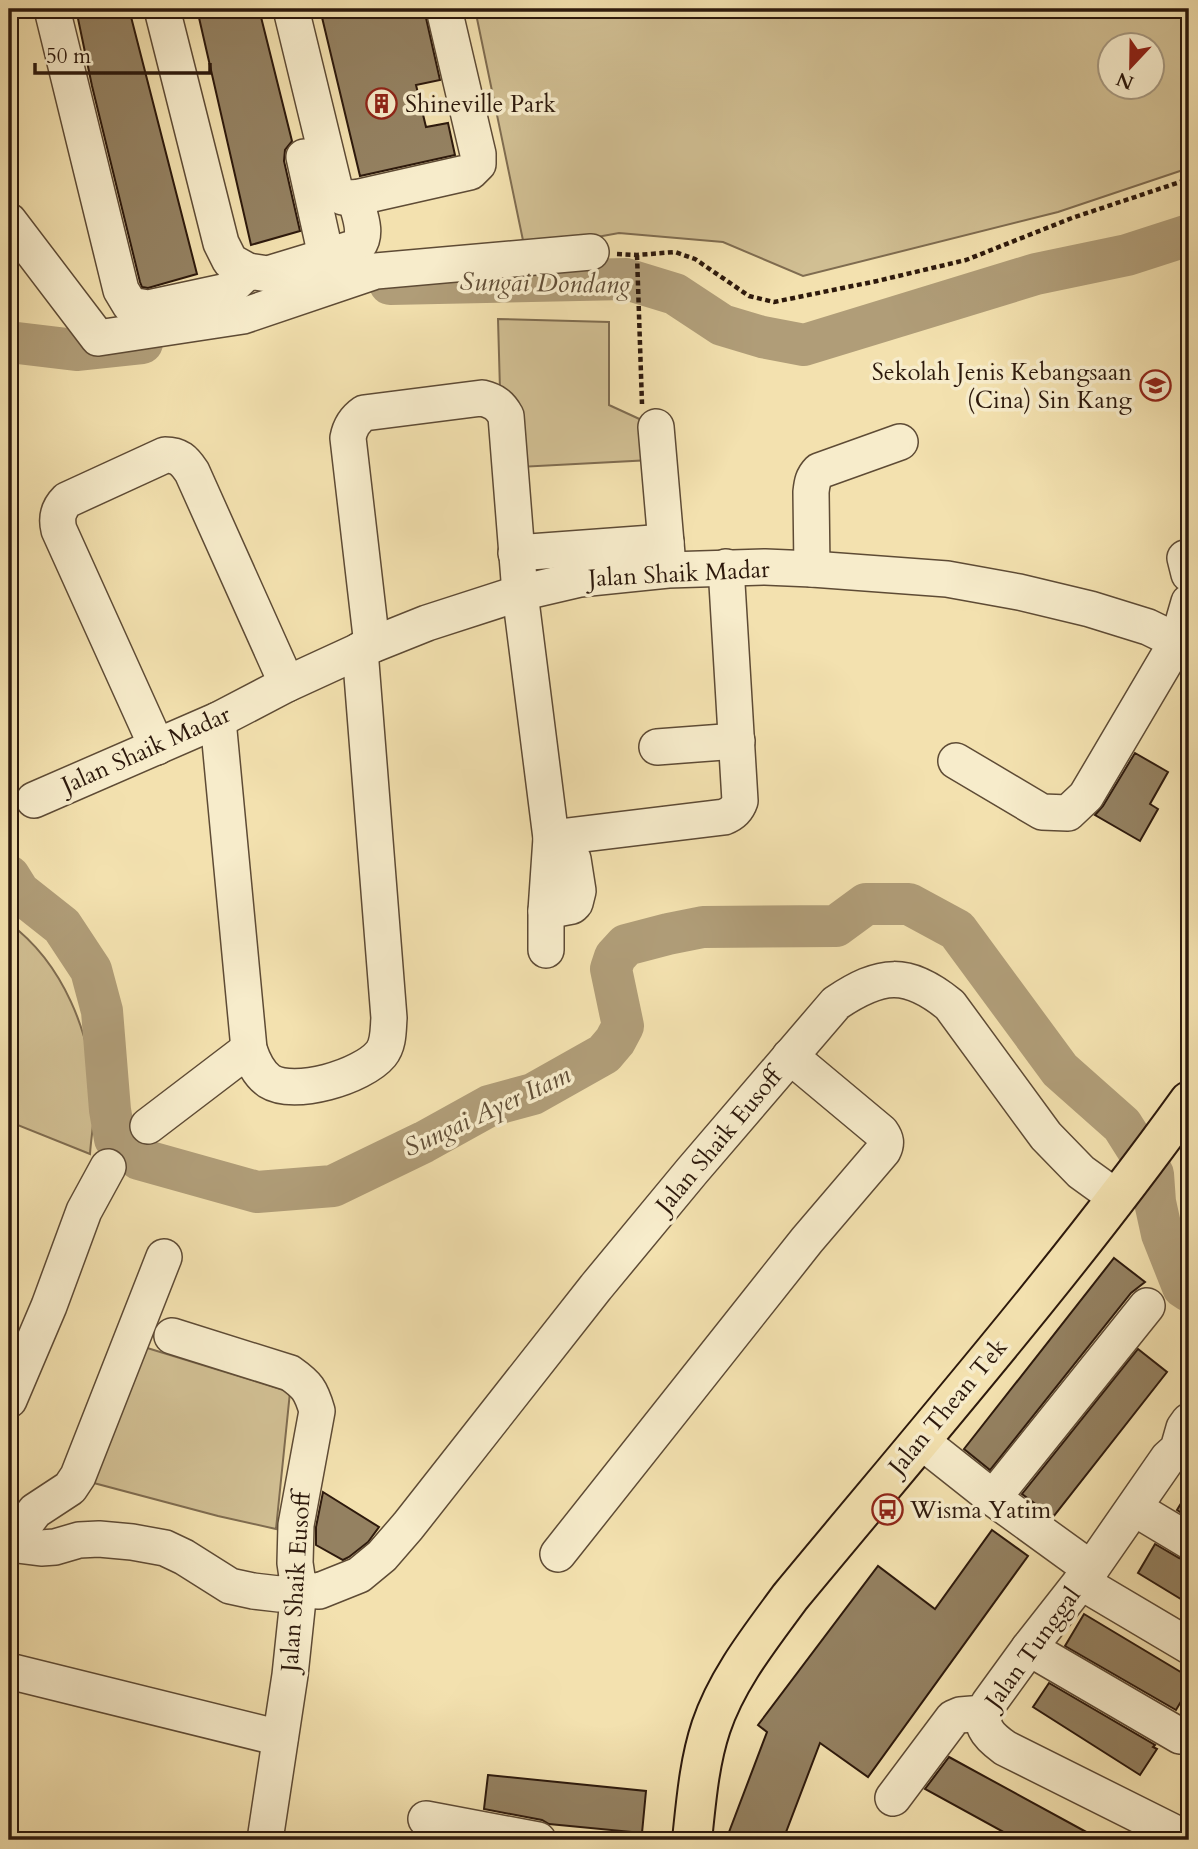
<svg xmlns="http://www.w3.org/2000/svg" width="1198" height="1849" font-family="Cardo,serif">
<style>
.green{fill:#d1bf93;stroke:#7f6c50;stroke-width:2;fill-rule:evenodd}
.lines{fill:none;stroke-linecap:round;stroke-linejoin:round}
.river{stroke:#b09d78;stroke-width:42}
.building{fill:#948161;stroke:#2d190c;stroke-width:2}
.minor-casing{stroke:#5e4b35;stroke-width:38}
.major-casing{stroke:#2d190c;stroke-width:42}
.path{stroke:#2d190c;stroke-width:4.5;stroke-dasharray:5 3.5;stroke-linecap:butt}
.minor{stroke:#f7eccb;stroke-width:35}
.major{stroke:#f3e1af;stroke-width:38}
.labels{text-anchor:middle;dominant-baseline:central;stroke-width:7;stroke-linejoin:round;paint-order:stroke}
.poi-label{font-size:24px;fill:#2d190c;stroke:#f7eccb;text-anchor:start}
.street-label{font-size:24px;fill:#2d190c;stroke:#f7eccb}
.water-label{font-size:26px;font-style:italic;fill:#614e37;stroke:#f7eccb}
</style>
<rect width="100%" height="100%" fill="#f3e1af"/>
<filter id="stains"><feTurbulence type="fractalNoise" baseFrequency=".00286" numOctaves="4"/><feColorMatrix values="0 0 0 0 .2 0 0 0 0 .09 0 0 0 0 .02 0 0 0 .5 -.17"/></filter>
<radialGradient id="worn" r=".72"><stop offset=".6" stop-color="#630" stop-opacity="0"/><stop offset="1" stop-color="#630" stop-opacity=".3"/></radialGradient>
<!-- green -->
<g class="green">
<path d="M475,9H1189V168L1058,212L803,276L723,242L619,233L525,250ZM1110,46H1152V88H1110Z"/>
<path d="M498,319L609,322V405L646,422L651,460L519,467L500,390Z"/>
<path d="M9,923C63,963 92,1034 94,1101C95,1118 91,1137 90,1154L10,1122L18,1096L9,1092Z"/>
<path d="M144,1347L290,1392L276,1529L218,1516L90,1482Z"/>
</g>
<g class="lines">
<!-- river -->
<g class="river">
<path d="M390,284L626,279L675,294L722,325L762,337L804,345L1036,274L1127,255L1189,235"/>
<path d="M9,342L76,350L142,343"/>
<path d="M9,876L19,892L62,926L91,970L102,1011L110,1110L115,1139L139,1159L257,1192L333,1186L424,1142L489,1106L533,1094L604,1054L615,1041L623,1026L611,969L615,957L626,945L668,934L703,927L836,926L866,904H909L957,930L1060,1070L1122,1125L1153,1174L1155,1202L1162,1234L1183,1287L1189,1291"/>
</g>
</g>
<!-- building -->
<g class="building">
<path d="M76,9H129L197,274L148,288L142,287L140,282L92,86Z"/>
<path d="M197,9H259L292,141L285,150L284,161L300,231L251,245Z"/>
<path d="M320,9H424L440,80L416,85L426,127L448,123L455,155L360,176Z"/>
<path d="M1135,753L1168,772L1150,804L1158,809L1140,841L1095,815L1103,806Z"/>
<path d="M1114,1258L1145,1282L1131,1293L990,1470L964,1449Z"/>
<path d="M1138,1349L1167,1372L1053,1517L1022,1494Z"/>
<path d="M1189,1490V1518L1177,1510Z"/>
<path d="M323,1492L379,1527L368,1542L349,1557L343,1560L316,1545V1527Z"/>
<path d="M992,1530L1028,1556L868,1777L820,1743L783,1840H726L767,1732L758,1725L878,1566L935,1609Z"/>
<path d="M1155,1544L1179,1558L1189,1561V1604L1138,1573Z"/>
<path d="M1084,1614L1189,1677V1688L1176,1710L1065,1646Z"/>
<path d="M1049,1683L1155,1745L1153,1747L1157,1749L1140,1775L1033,1707Z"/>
<path d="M949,1757L1101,1840H1018L925,1789Z"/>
<path d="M488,1775L646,1791L642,1833L549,1824L542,1820L484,1809Z"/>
</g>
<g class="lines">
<defs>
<g id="minor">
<path d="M52,9L121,290L130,305L148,308L227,291L248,271"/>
<path d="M162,9L221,243L230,261L248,271L268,274L357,247C369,234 359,214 355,198"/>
<path d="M291,9L335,190L343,197L355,198L470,172L478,164V154L444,9"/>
<path d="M304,157L326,256"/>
<path d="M9,221L98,338L243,316L376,271L591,252"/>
<path d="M656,427L668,566"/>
<path d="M516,553L666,542"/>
<path d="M1185,558L1189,574"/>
<path d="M812,569L811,492C812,483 813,477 819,471L900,442"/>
<path d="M372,645L348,438C350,427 354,420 364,413L482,398C494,401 500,405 506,416L520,593L551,838L546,911V950"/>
<path d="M218,720L249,1049C253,1061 258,1073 269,1081C294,1097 362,1077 381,1054C389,1044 388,1030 389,1018L360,650"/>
<path d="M157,747L59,530C56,518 58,509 67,500L165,455C179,455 184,460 192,472L287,684"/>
<path d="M657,747L737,741"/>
<path d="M956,761L1042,812L1068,813L1086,796L1178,640L1189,602"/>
<path d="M34,800L218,720L287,684L372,645L427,623L520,593L580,579L668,570L765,567L812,569L947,579L1019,592L1090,609L1148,627L1189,647"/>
<path d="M551,838L724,817C732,814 737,810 740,801L726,567"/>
<path d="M546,911L572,906L575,903L578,891L573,859"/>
<path d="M148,1126L249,1049"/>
<path d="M172,1336L290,1373C307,1385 311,1390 317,1411L296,1525L295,1563L299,1590L290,1675L265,1840"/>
<path d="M9,1400L49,1306L84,1211L108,1167"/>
<path d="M1189,1421L1184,1428L1178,1449L1168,1458L1091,1569L1029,1648L989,1703C977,1725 987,1735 1005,1748L1189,1840"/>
<path d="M921,1441L993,1498L1091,1569"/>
<path d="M993,1498L1147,1306"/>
<path d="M1134,1508L1189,1541"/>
<path d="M9,1544L41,1548L55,1547L79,1540L99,1539L132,1542L165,1548L184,1557L230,1586L253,1591L279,1594L299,1590L319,1591L359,1575L382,1556L408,1526L596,1287L692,1171L836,1003C881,973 907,970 950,1005L1046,1136L1081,1172L1117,1198"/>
<path d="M10,1544L35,1511L70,1488L78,1476L164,1257"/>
<path d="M558,1554L807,1240L883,1151C887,1143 886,1139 881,1132L790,1056"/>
<path d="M1081,1582L1189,1646"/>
<path d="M1029,1648L1180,1736"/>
<path d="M9,1671L280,1738"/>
<path d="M893,1798L953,1718L960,1715L984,1713"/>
<path d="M426,1819L538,1840"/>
</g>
<path id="major" d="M692,1840C696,1803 699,1763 711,1727C727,1679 760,1638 790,1597C925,1434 1065,1273 1189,1101"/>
</defs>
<!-- minor casing -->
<use href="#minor" class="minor-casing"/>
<!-- major casing -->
<use href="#major" class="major-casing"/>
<!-- path -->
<g class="path">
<path d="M617,254L637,255L675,252L695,259L749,296L774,302L877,281L966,260L1072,218L1189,179"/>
<path d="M637,255L642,404"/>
</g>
<!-- minor -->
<use href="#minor" class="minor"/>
<!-- major -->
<use href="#major" class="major"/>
</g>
<!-- icons -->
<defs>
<symbol id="building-ring" viewBox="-11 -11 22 22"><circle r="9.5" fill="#f7eccb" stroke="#8f2418" stroke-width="1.5"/><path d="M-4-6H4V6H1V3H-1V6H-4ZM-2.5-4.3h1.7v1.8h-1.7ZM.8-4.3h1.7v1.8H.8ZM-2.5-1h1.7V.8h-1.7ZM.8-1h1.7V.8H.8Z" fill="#8f2418"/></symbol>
<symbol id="school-ring" viewBox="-11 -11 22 22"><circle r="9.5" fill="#f7eccb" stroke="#8f2418" stroke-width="1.5"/><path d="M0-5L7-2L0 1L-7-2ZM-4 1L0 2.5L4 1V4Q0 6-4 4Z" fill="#8f2418"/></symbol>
<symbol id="bus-ring" viewBox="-11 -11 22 22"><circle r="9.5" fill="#f7eccb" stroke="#8f2418" stroke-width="1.5"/><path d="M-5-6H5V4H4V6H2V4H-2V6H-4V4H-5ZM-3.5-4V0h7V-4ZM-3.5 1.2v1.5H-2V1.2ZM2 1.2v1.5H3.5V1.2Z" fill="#8f2418"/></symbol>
</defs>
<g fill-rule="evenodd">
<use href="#building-ring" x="364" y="86" width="35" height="35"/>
<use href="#school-ring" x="1138" y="368" width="35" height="35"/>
<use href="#bus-ring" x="870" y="1492" width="35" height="35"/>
</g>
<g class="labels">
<!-- poi labels -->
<g class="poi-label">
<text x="405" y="104">Shineville Park</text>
<text x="1132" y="372" text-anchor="end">Sekolah Jenis Kebangsaan<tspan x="1132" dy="28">(Cina) Sin Kang</tspan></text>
<text x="910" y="1510">Wisma Yatim</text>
</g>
<!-- street labels -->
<g class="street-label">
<text transform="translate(679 574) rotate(-3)">Jalan Shaik Madar</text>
<text transform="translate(146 750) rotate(-24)">Jalan Shaik Madar</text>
<text transform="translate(719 1141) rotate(-50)">Jalan Shaik Eusoff</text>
<text transform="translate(948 1407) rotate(-50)">Jalan Thean Tek</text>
<text transform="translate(296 1582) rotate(-86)">Jalan Shaik Eusoff</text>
<text transform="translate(1033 1648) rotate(-54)">Jalan Tunggal</text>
</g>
<!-- water labels -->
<g class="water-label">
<text transform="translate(545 283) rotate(1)">Sungai Dondang</text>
<text transform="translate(487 1111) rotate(-25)">Sungai Ayer Itam</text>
</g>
</g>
<!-- margin -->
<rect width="1198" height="1849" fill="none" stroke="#f3e1af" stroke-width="35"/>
<rect x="10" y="10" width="1177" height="1828" fill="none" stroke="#2d190c" stroke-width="3.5"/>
<rect x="18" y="18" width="1163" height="1814" fill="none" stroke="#2d190c" stroke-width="2"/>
<!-- north arrow -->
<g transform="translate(1131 66) rotate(202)"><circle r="33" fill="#f7eccb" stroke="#a6987f" stroke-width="2"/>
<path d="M0-5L12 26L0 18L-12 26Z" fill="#8f2418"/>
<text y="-10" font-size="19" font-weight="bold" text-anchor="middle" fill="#2d190c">N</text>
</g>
<!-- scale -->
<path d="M35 63v10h175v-10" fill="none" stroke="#2d190c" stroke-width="3.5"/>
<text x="46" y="63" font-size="21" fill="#2d190c" stroke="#f7eccb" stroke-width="5" paint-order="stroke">50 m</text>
<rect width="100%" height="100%" filter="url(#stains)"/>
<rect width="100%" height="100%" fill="url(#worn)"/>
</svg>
